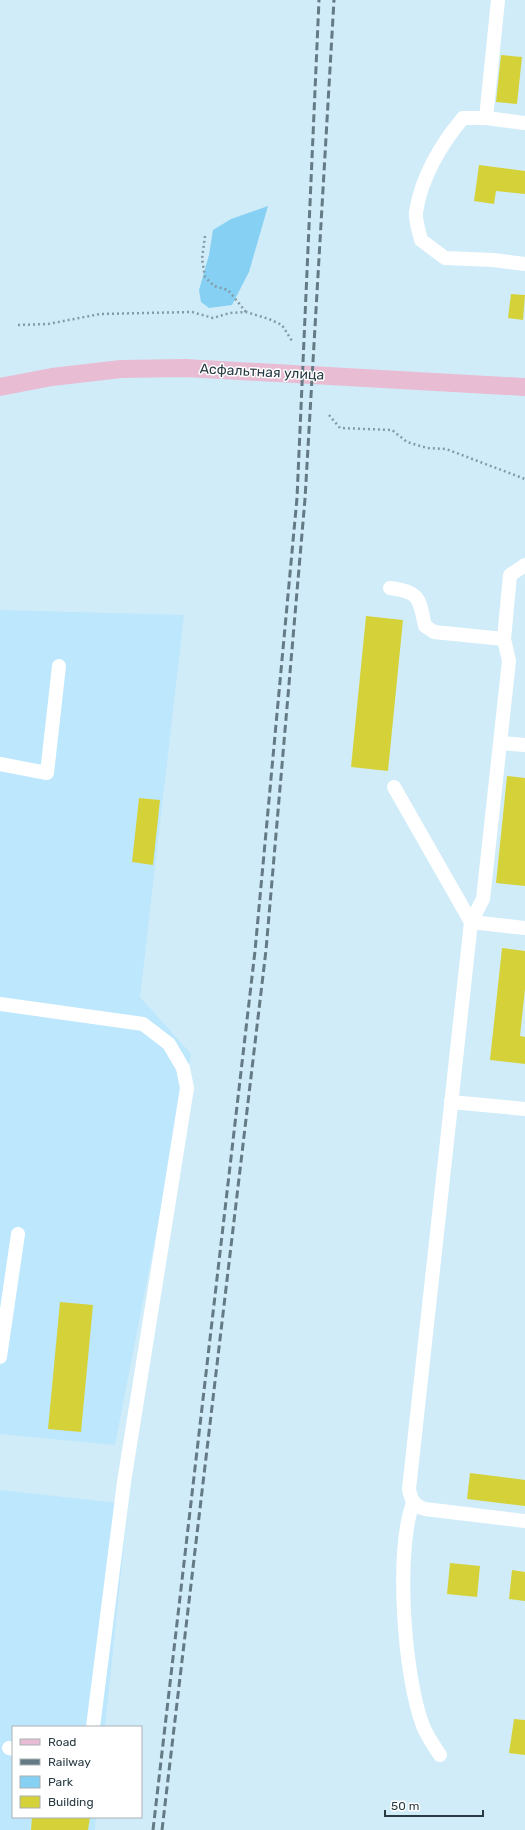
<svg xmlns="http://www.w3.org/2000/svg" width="525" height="1830" font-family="Rubik,sans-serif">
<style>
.built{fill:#bce7fc}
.green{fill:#86d1f3}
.building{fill:#d5d239}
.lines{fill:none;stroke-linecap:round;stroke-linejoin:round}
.path{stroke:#839ba5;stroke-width:2.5;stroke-dasharray:2 3;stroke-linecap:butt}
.minor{stroke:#fff;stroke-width:14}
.major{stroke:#e8bdd3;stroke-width:18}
.rail{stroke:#647a84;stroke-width:3;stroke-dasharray:8 4;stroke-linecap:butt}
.labels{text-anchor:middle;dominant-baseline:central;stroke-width:3;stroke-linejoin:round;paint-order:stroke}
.street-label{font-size:14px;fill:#293c44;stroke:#fff}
</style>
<rect width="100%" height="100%" fill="#d1ecf9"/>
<!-- built -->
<g class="built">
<path d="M0,610L184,615L140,997L191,1054L115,1445L0,1434Z"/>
<path d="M0,1490L128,1504L105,1727H13V1817H96L95,1830H0Z"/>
</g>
<!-- green -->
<path class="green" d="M268,206L249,272L232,305L209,308L201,302L199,290L209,255L213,230L231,219Z"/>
<!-- building -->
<g class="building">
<path d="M501,55L522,57L517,104L496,102Z"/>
<path d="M479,165L525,171V194L496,191L494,204L474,201Z"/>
<path d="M511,294L525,295L523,320L508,318Z"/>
<path d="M366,616L403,620L388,771L351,767Z"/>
<path d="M507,776L525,778V886L496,883Z"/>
<path d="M139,798L160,800L153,865L132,862Z"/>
<path d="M502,948L525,951V989L520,1036L525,1037V1064L490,1060Z"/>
<path d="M60,1302L93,1305L81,1432L48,1429Z"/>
<path d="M470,1473L525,1480V1506L467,1499Z"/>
<path d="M450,1563L480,1566L477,1597L447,1594Z"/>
<path d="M512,1570L525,1572V1601L509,1599Z"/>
<path d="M514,1719L525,1720V1755L509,1753Z"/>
<path d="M32,1817H90L88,1830H31Z"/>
</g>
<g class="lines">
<!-- path -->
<g class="path">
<path d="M205,236L202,259L205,277L214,286L228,290L246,312"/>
<path d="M18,325L48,324L100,314L192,312L213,318L230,313L246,312L269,319L282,325L292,341"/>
<path d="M329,415L340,428L392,430L407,442L427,448L446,449L525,479"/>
</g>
<!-- minor -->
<g class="minor">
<path d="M486,118L498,0"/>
<path d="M525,123L486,118H463C441,144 421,178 416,212C415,220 419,231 421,240L445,258L493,260L525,264"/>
<path d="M525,565L510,575L504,639L509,661L483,899L471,922L409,1489C411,1500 414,1506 425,1509L525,1521"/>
<path d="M390,588C420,592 419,598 425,626L434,632L504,639"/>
<path d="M500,743L525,745"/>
<path d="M0,764L47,773L59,666"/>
<path d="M394,787L471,922"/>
<path d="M471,922L525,928"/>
<path d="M0,1004L143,1024L169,1044L183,1068L187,1088L124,1482L93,1727"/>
<path d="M451,1102L525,1109"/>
<path d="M0,1357L18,1234"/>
<path d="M413,1503C395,1553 404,1676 423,1726C427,1736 434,1746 440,1755"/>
<path d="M9,1748L13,1749"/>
</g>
<!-- major -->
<path class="major" d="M0,387L52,377L121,369L185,368L525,387"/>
<!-- rail -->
<g class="rail">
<path d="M153,1830L255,951L297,498L319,0"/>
<path d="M162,1830L266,950L305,499L334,0"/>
</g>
</g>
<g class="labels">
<!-- street labels -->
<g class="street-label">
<text transform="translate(262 372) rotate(3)">Асфальтная улица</text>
</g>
</g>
<!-- legend -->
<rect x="12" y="1726" width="130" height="92" fill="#ffffff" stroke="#a9b1b4"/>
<rect x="20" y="1739" width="20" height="6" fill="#e8bdd3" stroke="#a9b1b4"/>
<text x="48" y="1746" font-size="12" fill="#293c44">Road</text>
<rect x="20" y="1759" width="20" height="6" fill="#647a84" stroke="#a9b1b4"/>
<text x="48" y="1766" font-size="12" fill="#293c44">Railway</text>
<rect x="20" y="1776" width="20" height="12" fill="#86d1f3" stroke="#a9b1b4"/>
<text x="48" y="1786" font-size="12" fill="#293c44">Park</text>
<rect x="20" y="1796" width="20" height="12" fill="#d5d239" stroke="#a9b1b4"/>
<text x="48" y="1806" font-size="12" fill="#293c44">Building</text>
<!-- scale -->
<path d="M385 1810v6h98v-6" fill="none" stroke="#293c44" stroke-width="2"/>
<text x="391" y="1810" font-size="12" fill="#293c44" stroke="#ffffff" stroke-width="3" paint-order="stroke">50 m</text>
</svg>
